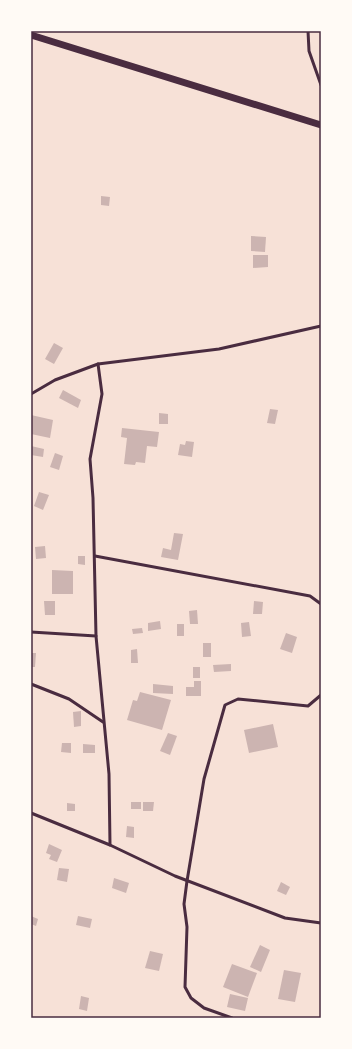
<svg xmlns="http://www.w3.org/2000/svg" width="352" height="1049" font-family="Raleway,sans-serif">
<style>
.building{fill:#ccb4b1}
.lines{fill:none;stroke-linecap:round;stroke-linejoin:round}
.service{stroke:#4a2c40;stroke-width:3}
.tertiary{stroke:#4a2c40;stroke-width:7}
.neatline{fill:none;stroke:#4a2c40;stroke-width:1.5}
</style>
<rect width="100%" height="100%" fill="#f7e1d7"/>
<!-- building -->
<g class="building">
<path d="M101,196L110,197L109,206L101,205Z"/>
<path d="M251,236L266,237L265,252L251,251Z"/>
<path d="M253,255H268V267L253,268Z"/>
<path d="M54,343L63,348L54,364L45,359Z"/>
<path d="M63,390L81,400L78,408L59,398Z"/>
<path d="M270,409L278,410L275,424L267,423Z"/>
<path d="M159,413L168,414V424H159Z"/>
<path d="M31,415L53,420L50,438L31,434Z"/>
<path d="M122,428L159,432L157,447L147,446L145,463L136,462L135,465L124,464L127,438L121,437Z"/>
<path d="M186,441L194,442L192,457L178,455L180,444L185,445Z"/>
<path d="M31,446L44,449L43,457L31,455Z"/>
<path d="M55,453L63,456L59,470L50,467Z"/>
<path d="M39,492L49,495L43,510L34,506Z"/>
<path d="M174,533L183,534L178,560L161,557L163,548L171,550Z"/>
<path d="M45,546L46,558L36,559L35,547Z"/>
<path d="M78,556H85V565L78,564Z"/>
<path d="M52,570L73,571V594H52Z"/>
<path d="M44,601H55V615H45Z"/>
<path d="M254,601L263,602L262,614H253Z"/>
<path d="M197,610L198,624H190L189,611Z"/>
<path d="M160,621L161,629L148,631V623Z"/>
<path d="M249,622L251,636L242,637L241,623Z"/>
<rect x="177" y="624" width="7" height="12"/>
<path d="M142,628L143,633L133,634L132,629Z"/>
<path d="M286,633L297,637L292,653L280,649Z"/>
<rect x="203" y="643" width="8" height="14"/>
<path d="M137,649L138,663H131V650Z"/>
<path d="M31,653H36L35,667H31Z"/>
<path d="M231,664V671L214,672L213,665Z"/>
<rect x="193" y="667" width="7" height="11"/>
<path d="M194,681H201V696H186V687H194Z"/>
<path d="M153,684L173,686V694L153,693Z"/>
<path d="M140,692L171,700L162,730L127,720L133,700L137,701Z"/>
<path d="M81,711V726L74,727L73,712Z"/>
<path d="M273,724L278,747L249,753L244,730Z"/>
<path d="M168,733L177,736L170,755L160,751Z"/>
<path d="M62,743H71V753L61,752Z"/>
<path d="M83,744L95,745V753H83Z"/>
<rect x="131" y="802" width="10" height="7"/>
<path d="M143,802H154L153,811H143Z"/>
<path d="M67,803L75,804V811H67Z"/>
<path d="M127,826L134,827V838L126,837Z"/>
<path d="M49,844L62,850L57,862L49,859L51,855L46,853Z"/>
<path d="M59,868L69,869L67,882L57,880Z"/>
<path d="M114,878L129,883L126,893L112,888Z"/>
<path d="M281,882L290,887L286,895L277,891Z"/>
<path d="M31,916L38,919L36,926L31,924Z"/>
<path d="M78,916L92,919L90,928L76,925Z"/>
<path d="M260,945L270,950L261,972L250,967Z"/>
<path d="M150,951L163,954L159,971L145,968Z"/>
<path d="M232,964L257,973L248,997L223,987Z"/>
<path d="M284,970L301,973L295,1002L278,999Z"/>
<path d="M230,994L248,998L245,1011L227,1007Z"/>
<path d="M81,996L89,998L87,1011L79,1009Z"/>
</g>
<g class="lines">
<!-- service -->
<g class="service">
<path d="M308,31L309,51L321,85"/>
<path d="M31,394L55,380L98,364L219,349L321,326"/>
<path d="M95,556L310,596L321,604"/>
<path d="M31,632L96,636L109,774L110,845"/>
<path d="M96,636L93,498L90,459L102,394L98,364"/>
<path d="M31,684L69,699L103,722"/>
<path d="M31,813L110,845L175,876L285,918L321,923"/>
<path d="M232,1018L204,1008L191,998L185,987L187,927L184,904L187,881L204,779L225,705L238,699L308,706L321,695"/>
</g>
<!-- tertiary -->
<path class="tertiary" d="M31,35L321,125"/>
</g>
<!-- border -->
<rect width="352" height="1049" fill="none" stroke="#fffaf5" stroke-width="64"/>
<rect x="32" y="32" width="288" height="985" class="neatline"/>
</svg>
